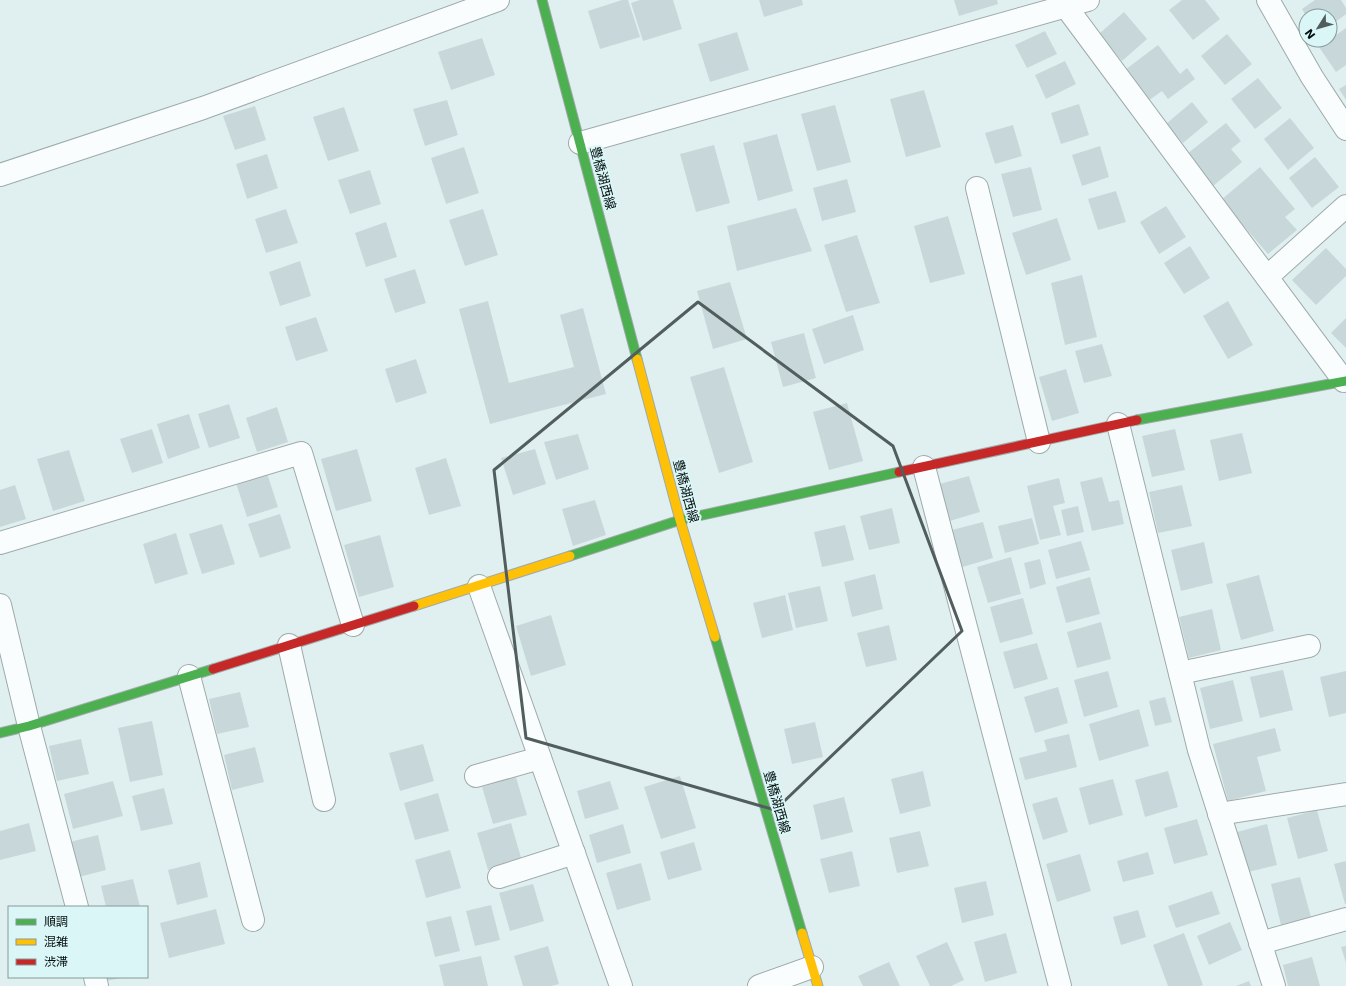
<svg xmlns="http://www.w3.org/2000/svg" width="1346" height="986" font-family="'DejaVu Sans','Noto Sans JP',sans-serif">
<style>
.building{fill:#c8d8da}
.lines{fill:none;stroke-linecap:round;stroke-linejoin:round}
.street-casing{stroke:#9faaaa;stroke-width:24}
.fast-casing{stroke:#9faaaa;stroke-width:11}
.slow-casing{stroke:#9faaaa;stroke-width:11}
.jam-casing{stroke:#9faaaa;stroke-width:11}
.street{stroke:#fafdfd;stroke-width:22}
.fast{stroke:#4caf50;stroke-width:9}
.slow{stroke:#ffc107;stroke-width:9}
.jam{stroke:#c62828;stroke-width:9}
.marked{fill:none;stroke:#525e5e;stroke-width:3;stroke-linejoin:round}
.labels{text-anchor:middle;dominant-baseline:central;stroke-width:4;stroke-linejoin:round;paint-order:stroke}
.street-label{font-size:13px;fill:#060f0f;stroke:#daf6f6}
</style>
<rect width="100%" height="100%" fill="#e0f0f0"/>
<!-- building -->
<g class="building">
<path d="M622,0H628L640,37L600,49L588,11Z"/>
<path d="M640,0H673L682,29L643,41L631,3Z"/>
<path d="M759,0H802L803,5L764,17Z"/>
<path d="M954,0H997L998,4L959,16Z"/>
<path d="M1182,0H1205L1220,19L1193,40L1169,10Z"/>
<path d="M1315,0H1341L1346,8V14L1330,26V16H1306L1302,9Z"/>
<path d="M1124,12L1147,39L1122,61L1099,34Z"/>
<path d="M1346,28V65L1336,72L1319,47Z"/>
<path d="M1045,31L1057,54L1027,68L1015,45Z"/>
<path d="M737,32L749,70L710,82L698,44Z"/>
<path d="M1227,34L1252,64L1225,85L1201,56Z"/>
<path d="M482,38L495,75L451,90L438,52Z"/>
<path d="M1158,45L1180,74L1187,68L1195,79L1168,99L1162,91L1148,101L1125,70Z"/>
<path d="M1065,61L1076,84L1046,99L1035,75Z"/>
<path d="M1258,78L1282,108L1255,129L1231,99Z"/>
<path d="M1346,85V100L1339,89Z"/>
<path d="M924,90L941,147L906,157L890,99Z"/>
<path d="M447,100L458,135L425,146L413,109Z"/>
<path d="M1192,102L1208,122L1183,143L1166,124Z"/>
<path d="M1079,104L1089,135L1061,144L1051,113Z"/>
<path d="M835,105L851,162L817,171L801,114Z"/>
<path d="M255,106L266,140L235,150L223,116Z"/>
<path d="M344,107L359,151L328,161L313,117Z"/>
<path d="M1290,118L1314,148L1288,170L1264,139Z"/>
<path d="M1226,123L1241,141L1231,149L1242,162L1213,186L1187,154Z"/>
<path d="M1013,125L1022,156L995,164L985,133Z"/>
<path d="M777,134L793,191L758,201L743,143Z"/>
<path d="M714,145L730,203L696,212L680,154Z"/>
<path d="M1100,146L1109,177L1082,186L1072,155Z"/>
<path d="M464,147L479,193L446,204L431,158Z"/>
<path d="M267,154L278,188L247,199L236,164Z"/>
<path d="M1315,157L1339,187L1312,208L1289,178Z"/>
<path d="M1031,167L1042,210L1013,217L1001,174Z"/>
<path d="M1260,167L1295,209L1285,217L1297,230L1268,254L1221,200Z"/>
<path d="M370,170L381,204L350,214L338,180Z"/>
<path d="M847,179L856,212L822,221L813,188Z"/>
<path d="M1116,191L1126,222L1098,230L1088,199Z"/>
<path d="M1166,206L1186,237L1159,254L1140,222Z"/>
<path d="M796,208L812,251L737,271L727,226Z"/>
<path d="M286,209L298,243L266,253L255,219Z"/>
<path d="M483,209L498,255L465,266L449,220Z"/>
<path d="M948,216L965,274L930,283L914,226Z"/>
<path d="M1057,218L1071,260L1026,275L1012,233Z"/>
<path d="M386,222L397,257L366,267L355,233Z"/>
<path d="M857,235L880,303L846,312L824,245Z"/>
<path d="M1190,246L1210,278L1184,294L1164,263Z"/>
<path d="M1326,248L1346,269V276L1316,305L1292,280Z"/>
<path d="M300,261L311,296L280,306L269,272Z"/>
<path d="M415,269L426,303L395,313L384,279Z"/>
<path d="M1082,275L1097,337L1065,345L1051,283Z"/>
<path d="M730,282L747,339L713,349L697,291Z"/>
<path d="M488,301L509,383L574,367L560,315L583,308L606,394L490,424L459,309Z"/>
<path d="M1228,301L1253,345L1228,359L1203,316Z"/>
<path d="M853,315L864,350L824,364L812,329Z"/>
<path d="M316,317L328,351L296,361L285,327Z"/>
<path d="M1346,318V348L1331,333Z"/>
<path d="M804,333L816,378L783,387L771,342Z"/>
<path d="M1102,344L1112,376L1084,383L1075,351Z"/>
<path d="M416,359L427,393L396,403L385,369Z"/>
<path d="M724,367L753,462L719,473L690,377Z"/>
<path d="M1066,369L1079,413L1052,421L1039,377Z"/>
<path d="M847,403L863,461L829,470L813,412Z"/>
<path d="M229,404L240,438L209,448L198,414Z"/>
<path d="M277,407L288,442L257,452L246,418Z"/>
<path d="M189,414L200,448L168,459L157,424Z"/>
<path d="M152,429L163,463L132,473L120,439Z"/>
<path d="M1175,429L1185,470L1152,477L1142,436Z"/>
<path d="M1242,433L1252,473L1219,481L1210,440Z"/>
<path d="M578,434L589,469L556,480L544,442Z"/>
<path d="M357,449L372,501L336,511L321,459Z"/>
<path d="M535,449L546,484L513,495L501,458Z"/>
<path d="M69,450L85,501L53,511L37,459Z"/>
<path d="M446,458L461,506L429,515L415,468Z"/>
<path d="M267,473L278,507L247,517L236,483Z"/>
<path d="M969,476L980,512L946,522L936,485Z"/>
<path d="M1102,477L1109,502L1119,500L1124,524L1092,531L1080,482Z"/>
<path d="M1059,478L1065,503L1053,506L1061,535L1040,540L1027,486Z"/>
<path d="M15,485L26,519L0,527V490Z"/>
<path d="M1182,485L1192,526L1158,533L1149,492Z"/>
<path d="M595,500L606,535L573,546L562,509Z"/>
<path d="M1078,506L1084,532L1067,536L1061,510Z"/>
<path d="M892,508L900,543L869,550L860,516Z"/>
<path d="M280,514L291,548L260,558L248,524Z"/>
<path d="M1032,518L1039,544L1005,553L998,526Z"/>
<path d="M983,522L993,558L959,568L948,531Z"/>
<path d="M222,524L235,564L202,574L189,534Z"/>
<path d="M845,525L854,560L822,567L814,532Z"/>
<path d="M176,533L188,574L155,584L143,544Z"/>
<path d="M380,535L394,587L359,597L344,545Z"/>
<path d="M1081,541L1090,570L1056,579L1048,550Z"/>
<path d="M1204,542L1213,583L1181,591L1171,550Z"/>
<path d="M1011,557L1021,594L988,603L977,567Z"/>
<path d="M1040,559L1046,584L1030,589L1024,563Z"/>
<path d="M875,574L883,609L852,617L844,582Z"/>
<path d="M1259,575L1274,631L1241,640L1226,584Z"/>
<path d="M1090,577L1100,614L1066,623L1056,587Z"/>
<path d="M820,586L828,621L796,628L788,593Z"/>
<path d="M785,595L793,630L762,638L753,603Z"/>
<path d="M1023,598L1033,634L1000,643L990,607Z"/>
<path d="M1212,609L1221,650L1189,658L1179,617Z"/>
<path d="M551,615L566,665L531,676L516,626Z"/>
<path d="M1101,622L1111,659L1077,668L1067,632Z"/>
<path d="M889,625L897,660L866,667L857,633Z"/>
<path d="M1037,643L1048,679L1014,689L1003,652Z"/>
<path d="M1283,670L1293,710L1260,718L1250,677Z"/>
<path d="M1108,671L1118,707L1084,717L1074,680Z"/>
<path d="M1346,671V713L1329,717L1320,677Z"/>
<path d="M1233,680L1243,721L1210,729L1200,688Z"/>
<path d="M1058,687L1068,723L1035,733L1024,697Z"/>
<path d="M240,692L249,727L217,734L209,699Z"/>
<path d="M1165,697L1172,722L1155,726L1149,701Z"/>
<path d="M1139,709L1149,746L1099,761L1089,724Z"/>
<path d="M152,721L163,775L130,782L118,728Z"/>
<path d="M815,722L823,757L792,764L784,729Z"/>
<path d="M1275,728L1281,751L1257,757L1266,791L1228,801L1213,744Z"/>
<path d="M1069,734L1077,767L1025,780L1019,758L1047,751L1044,740Z"/>
<path d="M81,739L89,774L57,781L49,746Z"/>
<path d="M423,744L434,781L400,791L389,753Z"/>
<path d="M255,747L264,782L232,790L224,755Z"/>
<path d="M923,771L931,806L900,814L891,779Z"/>
<path d="M1168,771L1178,807L1145,817L1135,780Z"/>
<path d="M680,776L696,828L661,839L644,787Z"/>
<path d="M516,777L527,815L493,824L482,787Z"/>
<path d="M1113,779L1123,815L1089,825L1079,788Z"/>
<path d="M113,781L123,816L73,829L64,794Z"/>
<path d="M610,781L619,809L585,819L577,791Z"/>
<path d="M164,788L173,824L141,831L132,796Z"/>
<path d="M438,793L449,831L415,840L404,803Z"/>
<path d="M844,797L853,832L821,840L813,805Z"/>
<path d="M1057,797L1068,832L1043,840L1032,804Z"/>
<path d="M1317,810L1328,851L1298,859L1287,818Z"/>
<path d="M1197,819L1208,855L1174,864L1164,828Z"/>
<path d="M29,823L36,851L0,860V831Z"/>
<path d="M511,823L522,861L488,870L477,833Z"/>
<path d="M623,824L631,853L597,863L589,835Z"/>
<path d="M1267,824L1277,865L1248,872L1237,832Z"/>
<path d="M920,831L929,866L897,873L889,838Z"/>
<path d="M98,835L106,870L75,878L66,843Z"/>
<path d="M694,842L702,870L668,880L660,852Z"/>
<path d="M450,850L461,888L426,898L415,860Z"/>
<path d="M852,851L860,886L829,893L820,859Z"/>
<path d="M1148,852L1154,874L1123,882L1117,861Z"/>
<path d="M1080,854L1091,891L1057,902L1046,864Z"/>
<path d="M1346,861V904H1345L1334,864Z"/>
<path d="M200,862L208,897L177,905L168,870Z"/>
<path d="M641,863L651,900L617,910L606,873Z"/>
<path d="M1300,877L1311,917L1281,925L1271,884Z"/>
<path d="M133,879L140,907H106L101,886Z"/>
<path d="M986,881L994,915L962,923L954,888Z"/>
<path d="M533,884L544,921L510,931L499,893Z"/>
<path d="M1212,891L1220,914L1176,928L1168,906Z"/>
<path d="M491,905L500,940L475,946L466,911Z"/>
<path d="M216,909L225,944L169,958L160,923Z"/>
<path d="M1138,910L1146,937L1121,945L1113,917Z"/>
<path d="M451,916L460,951L435,957L426,922Z"/>
<path d="M1230,922L1242,950L1209,965L1197,936Z"/>
<path d="M1006,933L1017,973L985,982L974,942Z"/>
<path d="M1184,933L1203,985L1200,986H1168L1153,945Z"/>
<path d="M947,942L964,980L951,986H930L916,956Z"/>
<path d="M548,946L559,984L551,986H523L514,956Z"/>
<path d="M1346,946V963L1341,947Z"/>
<path d="M481,956L488,986H444L439,965Z"/>
<path d="M1312,957L1320,986H1288L1283,965Z"/>
<path d="M889,962L900,986H863L858,976Z"/>
<path d="M105,977H121V978L106,981Z"/>
<path d="M1249,981L1251,986H1236Z"/>
</g>
<g class="lines">
<defs>
<g id="street">
<path d="M1061,0L1344,381"/>
<path d="M1268,0L1312,77L1346,129"/>
<path d="M580,143L1088,0"/>
<path d="M0,175L203,108L498,0"/>
<path d="M977,188L1039,442"/>
<path d="M1267,277L1346,206"/>
<path d="M1118,424L1199,750L1274,986"/>
<path d="M924,467L1060,986"/>
<path d="M0,543L301,453L353,625"/>
<path d="M479,586L621,986"/>
<path d="M0,605L29,726L77,907"/>
<path d="M289,645L324,800"/>
<path d="M1180,673L1309,646"/>
<path d="M189,676L253,920"/>
<path d="M476,776L540,758"/>
<path d="M1219,814L1346,794"/>
<path d="M499,877L574,853"/>
<path d="M1260,943L1346,919"/>
<path d="M95,977L97,986"/>
<path d="M759,986L812,967"/>
</g>
<g id="fast">
<path d="M542,0L637,359"/>
<path d="M1137,420L1346,381"/>
<path d="M570,556L680,520L899,472"/>
<path d="M715,637L802,933"/>
<path d="M0,733L29,726L213,669"/>
</g>
<g id="slow">
<path d="M637,359L680,520L715,637"/>
<path d="M414,606L570,556"/>
<path d="M802,933L818,986"/>
</g>
<g id="jam">
<path d="M899,472L1137,420"/>
<path d="M213,669L414,606"/>
</g>
</defs>
<!-- street casing -->
<use href="#street" class="street-casing"/>
<!-- fast casing -->
<use href="#fast" class="fast-casing"/>
<!-- slow casing -->
<use href="#slow" class="slow-casing"/>
<!-- jam casing -->
<use href="#jam" class="jam-casing"/>
<!-- street -->
<use href="#street" class="street"/>
<!-- fast -->
<use href="#fast" class="fast"/>
<!-- slow -->
<use href="#slow" class="slow"/>
<!-- jam -->
<use href="#jam" class="jam"/>
</g>
<!-- marked area -->
<path class="marked" d="M698,302L893,446L962,631L775,810L526,738L494,470Z"/>
<g class="labels">
<!-- street labels -->
<g class="street-label">
<text transform="translate(603 178) rotate(75)">豊橋湖西線</text>
<text transform="translate(686 491) rotate(75)">豊橋湖西線</text>
<text transform="translate(777 802) rotate(74)">豊橋湖西線</text>
</g>
</g>
<!-- legend -->
<rect x="8" y="906" width="140" height="72" fill="#daf6f6" stroke="#859a9a"/>
<rect x="16" y="919" width="20" height="6" fill="#4caf50" stroke="#859a9a"/>
<text x="44" y="926" font-size="12" fill="#060f0f">順調</text>
<rect x="16" y="939" width="20" height="6" fill="#ffc107" stroke="#859a9a"/>
<text x="44" y="946" font-size="12" fill="#060f0f">混雑</text>
<rect x="16" y="959" width="20" height="6" fill="#c62828" stroke="#859a9a"/>
<text x="44" y="966" font-size="12" fill="#060f0f">渋滞</text>
<!-- north arrow -->
<g transform="translate(1318 28) rotate(233)"><circle r="19" fill="#daf6f6" stroke="#859a9a"/>
<path d="M0-3L7 15L0 10L-7 15Z" fill="#525e5e"/>
<text y="-6" font-size="11" font-weight="bold" text-anchor="middle" fill="#060f0f">N</text>
</g>
</svg>
